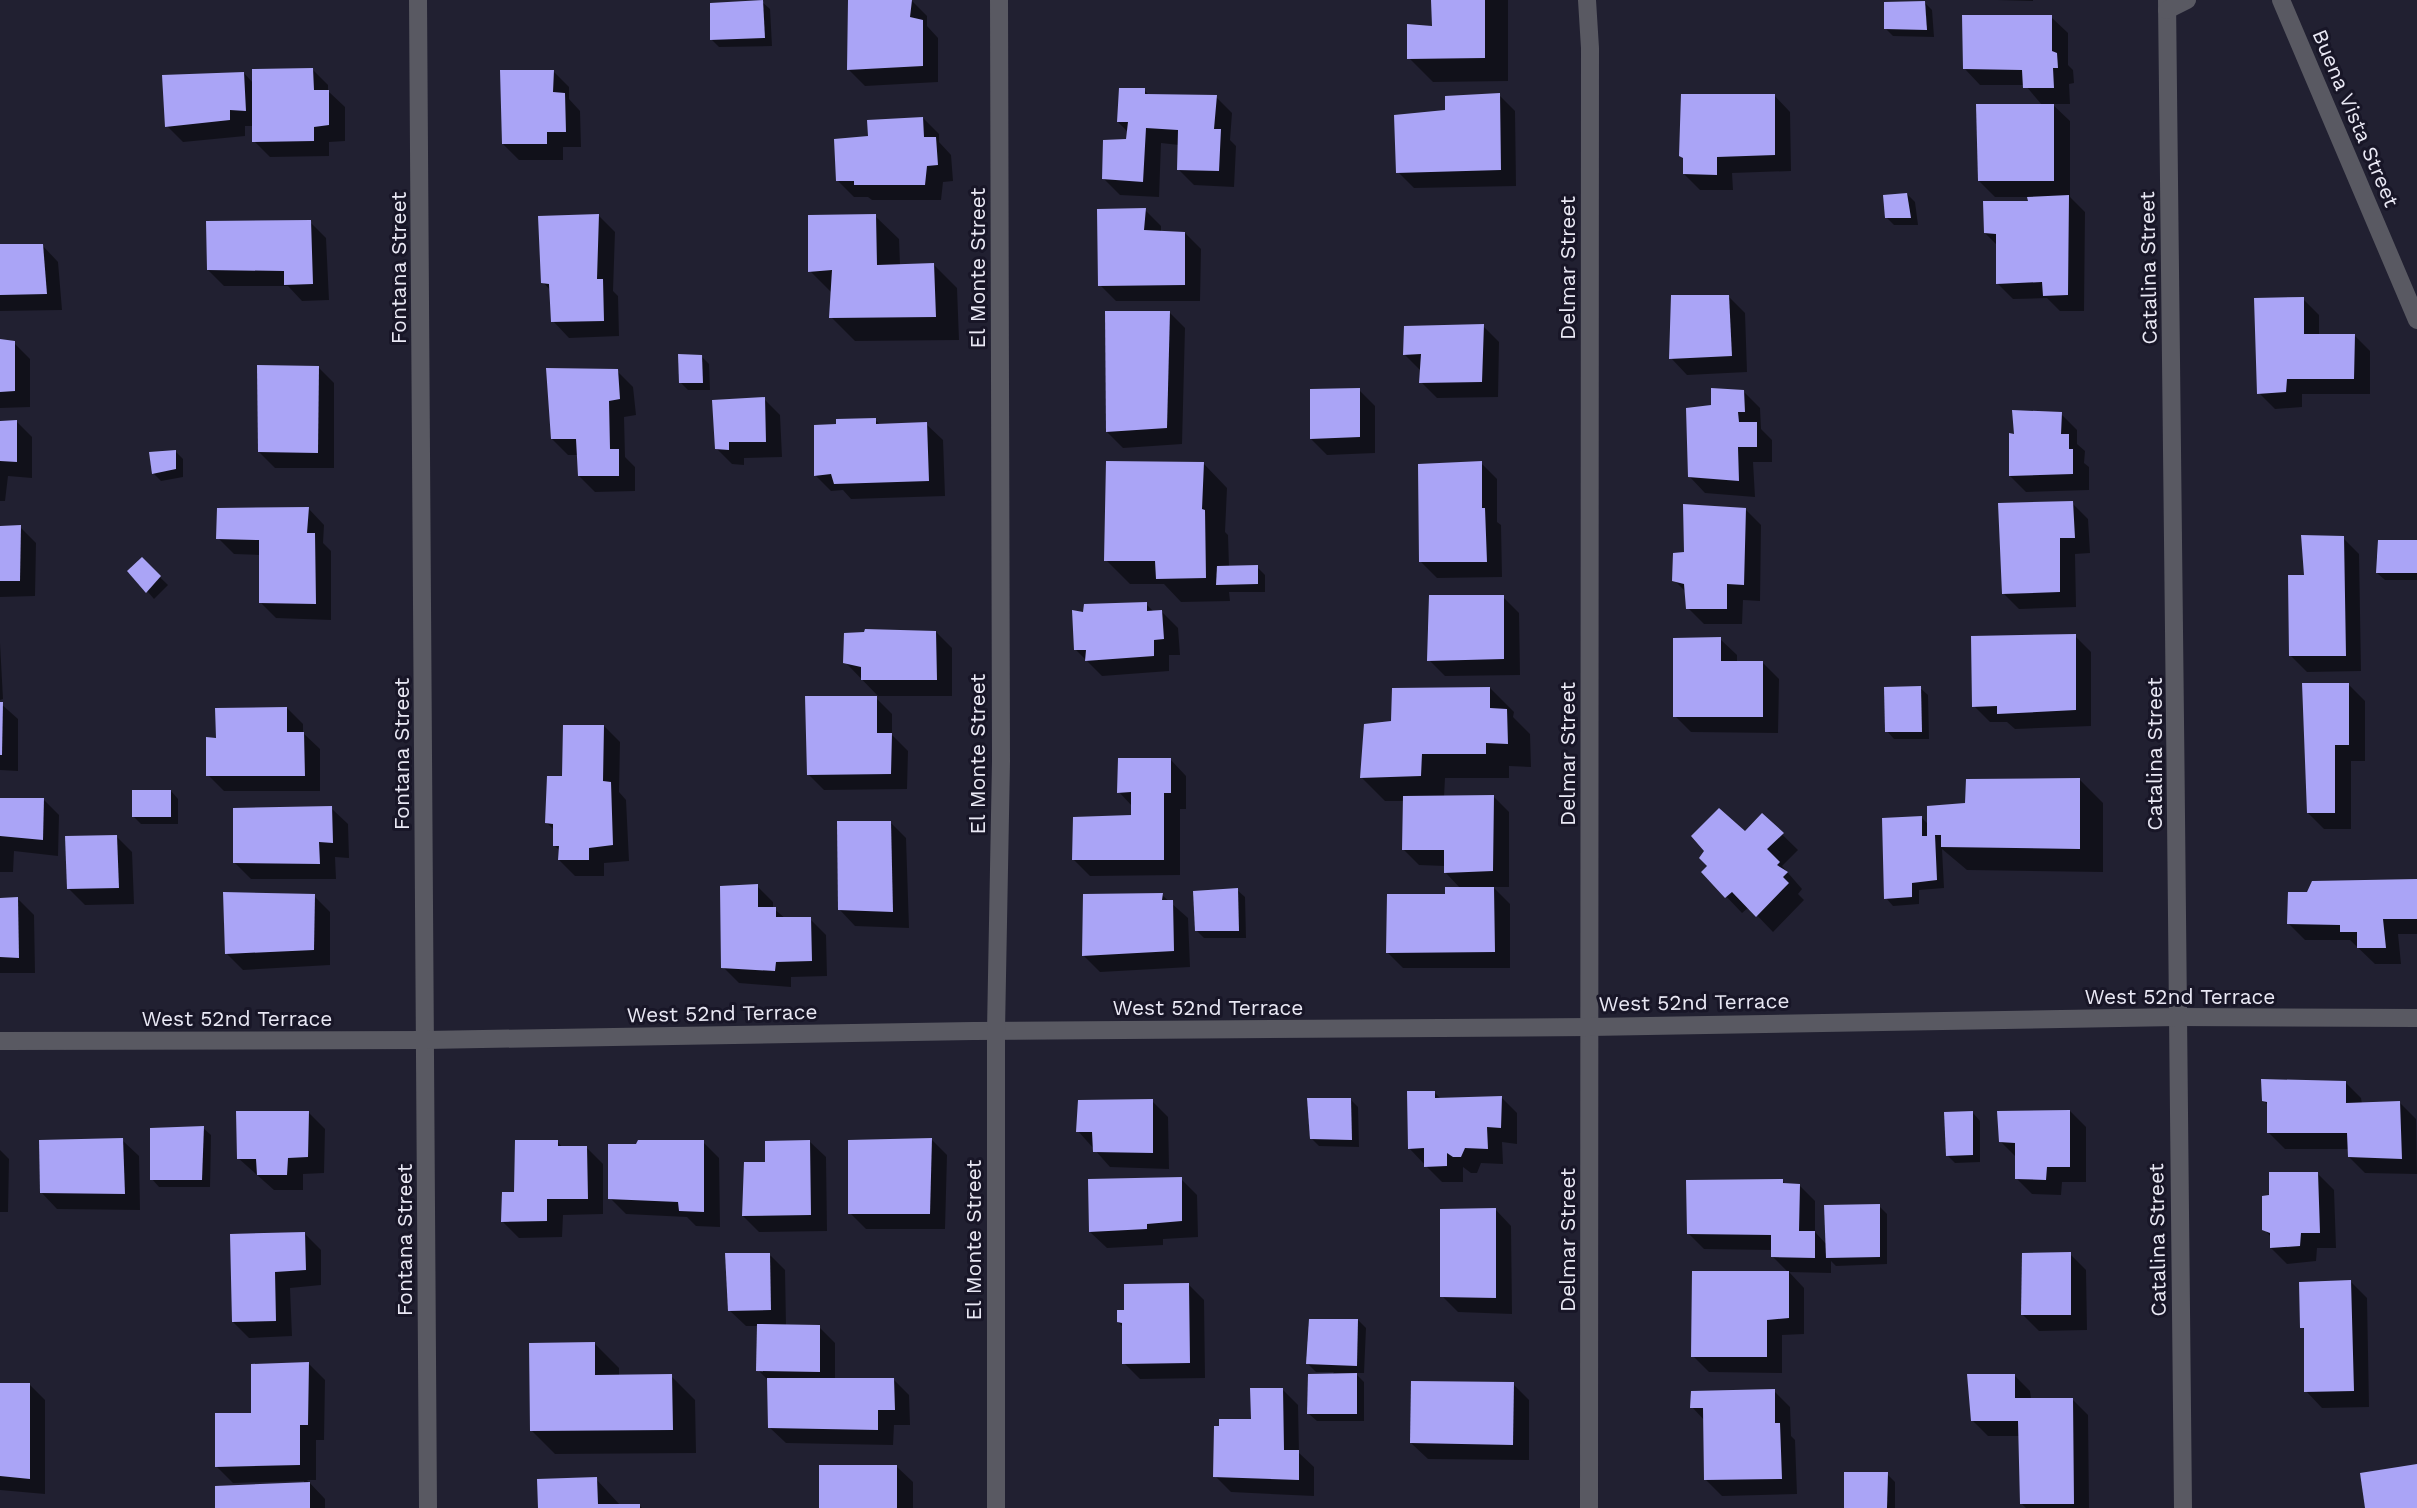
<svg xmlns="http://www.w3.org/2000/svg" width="2417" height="1508" font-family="'Work Sans',sans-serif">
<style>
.shadow{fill:#0007}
.building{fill:#aaa4f6}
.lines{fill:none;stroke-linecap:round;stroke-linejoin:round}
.minor{stroke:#595962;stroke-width:18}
.labels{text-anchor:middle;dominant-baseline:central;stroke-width:6;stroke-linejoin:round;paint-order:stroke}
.street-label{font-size:21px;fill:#e9e8f4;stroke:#181627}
</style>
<rect width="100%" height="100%" fill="#212031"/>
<!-- shadow -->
<g class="shadow">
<path d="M911,0L927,16V26L938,38V82L865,86L849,70Z"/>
<path d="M1432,0H1508V81L1433,82L1409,58L1433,27Z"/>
<path d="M1997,0H2033V1Z"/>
<path d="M762,2L770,9L772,46L719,47L711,39Z"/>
<path d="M1924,2L1932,10L1934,37L1893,36L1886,29Z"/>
<path d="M2051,17L2068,33V65L2073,70L2074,83L2069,84L2070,104H2052L2070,121V197L2085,212L2084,311H2060L2047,298L2013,299L1997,283V245L1985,233L2029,203V197H1995L1979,181L2042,105L2025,85H1980L1964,68Z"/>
<path d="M312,69L328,85V91L345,107V141L329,142V156L270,157L254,141V126H245V136L183,142L167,126L244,73L253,83Z"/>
<path d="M553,71L569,87V99L580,111L581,147H563V160H519L503,144Z"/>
<path d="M1144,90L1150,96L1216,97L1232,113L1230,140L1236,146L1234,187L1194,185L1178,169L1179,145L1161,143L1159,197L1120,195L1104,179L1127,140L1128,132L1118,122Z"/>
<path d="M1499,95L1515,111L1516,186L1414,188L1398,172L1446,112Z"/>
<path d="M1774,95L1790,112L1791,171L1732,173L1733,190H1700L1684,174L1685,160L1680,156Z"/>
<path d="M923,118L939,134V142L951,155L953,181L943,182L941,200H872L868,197H854L838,181L869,137Z"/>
<path d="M1907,194L1915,202L1918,225H1894L1887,218Z"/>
<path d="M1145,210L1161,226V232L1185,233L1201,249L1200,301H1116L1100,285Z"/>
<path d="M599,216L615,232L613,291L618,296L619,336L569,338L553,321L551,291L543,282Z"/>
<path d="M875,216L899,239L900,265H934L957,288L959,340L855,341L831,317L832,293L810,271Z"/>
<path d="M310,222L326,238L329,300L302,301L288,286H224L208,270Z"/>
<path d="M42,245L58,262L62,310L0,311V246Z"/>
<path d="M1729,297L1745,313L1747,372L1687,375L1671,358Z"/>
<path d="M2303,299L2319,315V335H2354L2370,351V394H2302V407L2275,409L2259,393Z"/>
<path d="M1169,312L1185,328L1182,444L1123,448L1107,432Z"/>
<path d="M1483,326L1499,342L1498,397L1437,398L1421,382L1420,370L1404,354Z"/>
<path d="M0,341L14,343L30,359V407L0,408Z"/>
<path d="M701,356L709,364L710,390H688L681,383Z"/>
<path d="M318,367L334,383V468H275L259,452Z"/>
<path d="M617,371L633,387L636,415L624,417L625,457L635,467V491L595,492L579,476L578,455H568L552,439Z"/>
<path d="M1359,390L1375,406V453L1327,455L1311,439Z"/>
<path d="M1744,392L1760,408L1761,429L1772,440V462H1753L1755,497L1705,493L1689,476L1712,407Z"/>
<path d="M764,399L780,415L782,457L744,458V465L732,464L716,448Z"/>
<path d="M2061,414L2077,430V444L2085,451L2084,463L2089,467V490L2026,492L2010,476L2016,435Z"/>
<path d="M875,420L881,425L926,424L943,440L945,496L851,499L843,490L831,491L815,475Z"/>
<path d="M16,421L32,437V478L8,476L5,501H0V422Z"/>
<path d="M176,452L183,459V477L161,481L153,473Z"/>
<path d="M1481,463L1497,479V522L1501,525L1502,577L1437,578L1421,562Z"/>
<path d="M1204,464L1227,488L1225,532L1228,535L1229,567H1257L1265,575V592H1229L1230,601L1181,602L1164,584H1130L1106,560Z"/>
<path d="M2072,503L2088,519L2090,553L2075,554L2076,607L2019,609L2003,593Z"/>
<path d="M308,508L324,525L323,543L331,551V620L276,618L260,602L261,555L234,554L218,538Z"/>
<path d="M1745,509L1761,525L1760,601L1743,600L1742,624H1704L1688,608L1687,593L1674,580L1685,554Z"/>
<path d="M0,527H20L36,543L35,596L0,597Z"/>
<path d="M2343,538L2359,554L2361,671L2307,672L2291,656L2306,576Z"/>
<path d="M2417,542V580H2385L2377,573Z"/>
<path d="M142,560L168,585L154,599L130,571Z"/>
<path d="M1503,597L1519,613L1520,675L1445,676L1429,660Z"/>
<path d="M1146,604L1154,612H1162L1178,628L1180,655H1169V671L1102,676L1075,649L1085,614Z"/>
<path d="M936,632L952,648V696H878L845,662Z"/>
<path d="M2075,636L2091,652V726L2015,729L2007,722H1990L1974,706Z"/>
<path d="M1720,639L1737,655V662L1763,663L1779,679L1778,733L1691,732L1675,716Z"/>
<path d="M0,643L3,699L0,700Z"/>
<path d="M2349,685L2365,701V761H2351V829H2324L2308,813Z"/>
<path d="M1490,688L1514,712L1513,717L1530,734L1531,767L1509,766V778H1445L1444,797L1493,796L1509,812V887H1493L1510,904V968H1403L1387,952L1446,896L1461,889L1445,872V866L1419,865L1403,849L1405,801H1385L1361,777L1392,722Z"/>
<path d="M1920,688L1928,695L1929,739H1894L1887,731Z"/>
<path d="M876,698L892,714V735L908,751L907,789L824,790L808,774Z"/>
<path d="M0,703L18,719V771L0,770Z"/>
<path d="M287,708L303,724V733L320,749V791H224L208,775L217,740Z"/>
<path d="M604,726L620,742L619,792L626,800L629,861L604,863V876H575L559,860L560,851L554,845L555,831L547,823L564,777Z"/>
<path d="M1170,759L1186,776V809H1180V875L1090,876L1074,860L1133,816L1132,806L1119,792Z"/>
<path d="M2079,779L2103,803V872L1967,870L1942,849L1944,888L1919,890V904L1893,906L1886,898L1922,818L1929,825L1966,805Z"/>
<path d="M171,791L178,799V824H141L133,816Z"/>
<path d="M0,799H43L59,815L58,856L14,851L13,872H0Z"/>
<path d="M331,808L348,824L349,858L335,857L336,879H251L235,863Z"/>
<path d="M1762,815L1798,850L1782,866L1802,889L1798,894L1804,900L1773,932L1749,907L1742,913L1703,872L1709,866L1706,851L1745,833Z"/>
<path d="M890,822L906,838L909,928L855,926L839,909Z"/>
<path d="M116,836L132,852L134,904L85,905L69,889Z"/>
<path d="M2417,880V934H2398L2401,964H2375L2350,940H2305L2289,924L2308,893Z"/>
<path d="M757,886L773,902V908L786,919H810L826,935L827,976L791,977V987L739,983L723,967Z"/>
<path d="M1237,890L1245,897L1246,938H1204L1196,930Z"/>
<path d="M1162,895L1188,918L1190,967L1100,972L1084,956Z"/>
<path d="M314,896L330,912V965L243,970L227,954Z"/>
<path d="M0,899H18L34,915L35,973H0Z"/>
<path d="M2345,1082L2361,1098L2362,1104L2400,1103L2416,1119L2417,1174L2365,1173L2349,1157V1149H2285L2269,1133V1106L2264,1101Z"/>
<path d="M1435,1093L1441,1099L1501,1097L1517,1113V1144L1502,1142L1503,1164L1481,1163L1477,1173H1471L1463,1167V1182H1442L1426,1166L1409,1148Z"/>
<path d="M1350,1099L1358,1107L1359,1147L1319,1146L1311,1138Z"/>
<path d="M1152,1101L1168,1117L1169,1169L1110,1167L1078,1131Z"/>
<path d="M2070,1111L2086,1127V1182H2062L2061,1195L2032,1194L2016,1178V1157L2000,1141Z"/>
<path d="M309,1113L325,1129L324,1173L303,1174V1190H274L238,1158Z"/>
<path d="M1973,1113L1980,1121V1162L1955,1163L1947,1155Z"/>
<path d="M203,1128L211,1135L210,1187H159L152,1179Z"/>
<path d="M931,1139L947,1155L945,1229H866L850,1213Z"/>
<path d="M122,1140L139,1156L140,1210L57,1209L41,1192Z"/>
<path d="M809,1141L826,1157L827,1231L759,1232L743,1216L767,1164Z"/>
<path d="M558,1142L563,1148H587L603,1164V1214L563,1215L562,1237L519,1238L503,1222L515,1194Z"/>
<path d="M703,1142L719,1158L720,1227L696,1226L687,1217L626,1214L610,1198Z"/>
<path d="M0,1150L9,1159L8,1212H0Z"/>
<path d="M2318,1174L2334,1190L2336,1248H2317L2316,1261L2287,1264L2271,1248V1237L2264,1229L2270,1197Z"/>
<path d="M1181,1179L1197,1195L1198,1237L1163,1239V1245L1107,1248L1090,1232Z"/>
<path d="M1782,1180L1786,1185H1799L1815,1201V1232L1827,1245L1879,1206L1887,1214V1264L1836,1266L1831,1261V1273L1789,1272L1804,1288V1334L1782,1335V1373L1709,1372L1693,1356L1788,1272L1772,1256V1250L1704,1249L1688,1233Z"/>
<path d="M1495,1209L1511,1226L1512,1314L1458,1312L1442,1296Z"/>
<path d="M305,1234L321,1250V1285L290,1288L292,1336L249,1338L233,1322Z"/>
<path d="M769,1254L785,1270L786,1326L819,1327L835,1343V1379H893L909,1395L910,1425H894L893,1445L786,1443L769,1427V1381L758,1370V1326H746L729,1310Z"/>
<path d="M2070,1254L2086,1270L2087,1330L2039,1331L2023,1315Z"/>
<path d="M2351,1282L2367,1298L2369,1407L2322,1408L2306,1391L2305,1331L2302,1327Z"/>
<path d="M1188,1284L1204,1300L1205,1378L1140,1379L1124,1363L1123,1327L1118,1322L1126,1311Z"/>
<path d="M1358,1320L1366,1328L1364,1373H1355L1364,1382V1421H1317L1309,1414L1334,1372H1316L1308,1364Z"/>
<path d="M595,1344L619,1368V1376H671L695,1400L696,1453L555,1454L532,1431Z"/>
<path d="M309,1364L325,1380L324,1440H316V1480H307L325,1499V1508H217L304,1483V1481L233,1483L217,1467L252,1415Z"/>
<path d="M2014,1375L2030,1391L2031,1399H2072L2088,1415L2089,1508H2026L2021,1503L2020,1436H1988L1972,1420Z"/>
<path d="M29,1384L45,1400V1494L0,1490V1385Z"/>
<path d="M1513,1384L1529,1400V1460L1428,1459L1411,1443Z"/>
<path d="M1282,1389L1298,1405L1299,1453L1314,1467V1496L1231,1492L1215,1476L1252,1421Z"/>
<path d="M1774,1391L1790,1407L1791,1436L1795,1440L1797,1494L1722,1496L1706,1480L1705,1421L1692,1407Z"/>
<path d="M896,1466L913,1482V1508H821Z"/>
<path d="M1887,1474L1895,1482V1508H1846Z"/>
<path d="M596,1479L620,1505H639L642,1508H540Z"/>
</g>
<!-- building -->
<g class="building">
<path d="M763,0L765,38L710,40V3Z"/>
<path d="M848,0H912L910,17L923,20V66L847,70Z"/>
<path d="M1431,0H1485V58L1407,59V24L1432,26Z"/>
<path d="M1925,1L1927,30L1884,29V2Z"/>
<path d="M1962,15H2052V51L2057,53L2058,68H2053L2054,88H2023L2022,70L1963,69Z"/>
<path d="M313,68L314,90H329V125L314,127V141L252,142V69Z"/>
<path d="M500,70H554L553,92L565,93L566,132H547V144H502Z"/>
<path d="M244,72L246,111L230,110V120L165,127L162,75Z"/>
<path d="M1119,88H1145V94L1217,95L1214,129H1221L1219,171L1177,170L1178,130L1146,128L1143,182L1102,179L1103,140L1126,139L1128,122H1117Z"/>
<path d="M1500,93L1501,170L1396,173L1394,115L1445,110V96Z"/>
<path d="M1681,94H1775V155L1717,157V175L1683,174V158L1679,156Z"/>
<path d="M1976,104H2054V181H1978Z"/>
<path d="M923,117L924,137H936L938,165L927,166L925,185H854V181H836L834,139L868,136L867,120Z"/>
<path d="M1907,193L1911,218H1885L1883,195Z"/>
<path d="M2069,195L2068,295L2043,296L2042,282L1996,284V234L1984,233L1983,201H2028L2027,197Z"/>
<path d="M1146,208L1144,230L1185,232V285L1098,286L1097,209Z"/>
<path d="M599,214L597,279H603L604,321L551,322L549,284L541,283L538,216Z"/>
<path d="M876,214L877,265L934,263L936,317L829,318L832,270L808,272V215Z"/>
<path d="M311,220L313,284L284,285V271L207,270L206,221Z"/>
<path d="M0,244H43L47,294L0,295Z"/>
<path d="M1671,295H1729L1732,356L1669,359Z"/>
<path d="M2304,297V334H2355L2354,379H2287L2286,392L2257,394L2254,298Z"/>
<path d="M1105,311H1170L1167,428L1106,432Z"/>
<path d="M1484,324L1482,382L1419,383L1421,354L1403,355L1404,326Z"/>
<path d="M0,339L15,341V391L0,392Z"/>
<path d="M678,354L702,355L703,383H679Z"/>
<path d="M257,365L319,366L318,453L258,452Z"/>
<path d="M546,368L618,369L620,399L609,401L610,449H619V476H578L576,439H551Z"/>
<path d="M1360,388V437L1310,439V389Z"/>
<path d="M1711,388L1744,390L1745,412H1738L1739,422H1757V447H1738L1739,481L1688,477L1686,408L1711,405Z"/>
<path d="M765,397L766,442H729V450L715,449L712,400Z"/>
<path d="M2012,410L2062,412L2061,434H2069V449H2073V474L2009,476V433L2014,434Z"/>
<path d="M876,418V424L927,422L929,481L834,484L831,474L814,476V425L836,424V419Z"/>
<path d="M17,420V462L0,461V421Z"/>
<path d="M176,450V469L152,474L149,452Z"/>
<path d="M1106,461L1204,462L1202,509L1205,510L1206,578L1156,579L1155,561H1104Z"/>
<path d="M1482,461V508H1485L1487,562H1419L1418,464Z"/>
<path d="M2073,501L2075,538H2060V592L2002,594L1998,503Z"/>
<path d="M1683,504L1746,508L1744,585L1727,584V609H1686L1684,584L1672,581L1673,553L1684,552Z"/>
<path d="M309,507L307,533H315L316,604L259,603V540L216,539L217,508Z"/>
<path d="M21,525L20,581H0V526Z"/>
<path d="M2301,535L2344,536L2346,656H2289L2288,575H2304Z"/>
<path d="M2378,540H2417V573H2376Z"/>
<path d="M142,557L161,576L146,593L127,571Z"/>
<path d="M1258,565V584L1216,585L1217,566Z"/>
<path d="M1429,595H1504V659L1427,661Z"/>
<path d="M1147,602V611L1162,610L1164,639L1154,640V656L1085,661L1086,650H1074L1072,610L1083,612L1084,604Z"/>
<path d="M865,629L936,631L937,680H861V667L843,663L844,633L864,632Z"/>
<path d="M2076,634V710L1997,714V706L1972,707L1971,636Z"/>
<path d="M1721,637V661H1763V717H1673V638Z"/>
<path d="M2302,683H2349V745H2335V813H2307Z"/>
<path d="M1921,686L1922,732H1885L1884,687Z"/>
<path d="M1490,687V708L1507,709L1508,744L1486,743V754H1422L1421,776L1360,778L1364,724L1391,721L1392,688Z"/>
<path d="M805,696H877V733H892L891,774L807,775Z"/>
<path d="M0,702H3L2,755H0Z"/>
<path d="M287,707V732H304L305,776H206V737L216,738L215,708Z"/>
<path d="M563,725H604L603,781L611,782L613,845L589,848V860H558L559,846H553V824L545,823L547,776H562Z"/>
<path d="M1118,758H1171V793H1164V860H1072L1073,817L1131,815V792L1117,793Z"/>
<path d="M2080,778V849L1941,847V835H1935L1937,880L1912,883V897L1884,899L1882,818L1922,816V836H1927V806L1965,803L1966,779Z"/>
<rect x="132" y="790" width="39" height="27"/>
<path d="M1494,795L1493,871L1444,873V850H1402L1403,796Z"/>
<path d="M0,798H44L43,840L0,836Z"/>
<path d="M332,806L333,843L319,842L320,864L233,863V808Z"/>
<path d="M1719,808L1745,831L1762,813L1784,833L1767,849L1780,862L1777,865L1788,872L1783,877L1789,883L1756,917L1732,892L1725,898L1701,872L1707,866L1699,858L1704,851L1691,836Z"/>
<path d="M837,821H891L893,912L838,910Z"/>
<path d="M117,835L119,888L67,889L65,836Z"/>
<path d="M2417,879V919H2383L2386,948H2357V932H2340V925L2287,924L2288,892H2307L2312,881Z"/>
<path d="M758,884V907H776V917H811L812,961L776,962L775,971L721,968L720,886Z"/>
<path d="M1445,887H1494L1495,952L1386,953L1387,894H1445Z"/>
<path d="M1238,888L1239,931H1195L1193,891Z"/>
<path d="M223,892L315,894L314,950L225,954Z"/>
<path d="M1163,893L1162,900H1173L1174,951L1082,956L1083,894Z"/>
<path d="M18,897L19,958L0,957V898Z"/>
<path d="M2261,1079L2346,1081V1103L2400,1101L2402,1159L2348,1157L2347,1133H2267V1102L2262,1101Z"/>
<path d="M1407,1091H1435V1098L1502,1096L1501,1128L1487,1127L1488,1149L1465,1148L1461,1157H1453L1447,1153V1166L1424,1167V1148L1408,1149Z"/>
<path d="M1307,1098H1351L1352,1140L1310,1139Z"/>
<path d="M1153,1099V1153L1093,1152L1092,1132H1076L1078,1100Z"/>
<path d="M2070,1110V1167H2047L2046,1180L2015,1179V1143L1999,1142L1997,1111Z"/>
<path d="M236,1111H309L308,1157L288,1158L287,1175H257L256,1159H237Z"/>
<path d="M1973,1111V1155L1946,1156L1944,1112Z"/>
<path d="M204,1126L202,1180H150V1128Z"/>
<path d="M123,1138L125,1194L40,1193L39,1140Z"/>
<path d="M932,1138L930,1214H848V1140Z"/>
<path d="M515,1140H558V1146H587L588,1199H547V1221L501,1222L502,1192H514Z"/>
<path d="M638,1140H704V1212L679,1211L678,1202L608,1199V1144H636Z"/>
<path d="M810,1140L811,1215L742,1216L744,1162H765V1141Z"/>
<path d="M2269,1172H2318L2320,1233H2301L2300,1246L2270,1248V1233L2262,1230V1196L2269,1195Z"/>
<path d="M1182,1177V1221L1147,1224V1229L1089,1232L1088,1179Z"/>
<path d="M1783,1179V1183L1800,1184L1799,1231H1815V1258L1771,1257V1235L1687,1234L1686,1180Z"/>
<path d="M1880,1204V1257L1826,1258L1824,1205Z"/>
<path d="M1496,1208V1298L1440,1297V1209Z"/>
<path d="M305,1232L306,1270L275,1272L276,1321L232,1322L230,1234Z"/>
<path d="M2071,1252V1315H2021L2022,1253Z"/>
<path d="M725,1253H770L771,1310L728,1311Z"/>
<path d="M1692,1271H1789V1318L1767,1320V1357H1691Z"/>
<path d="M2351,1280L2354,1391L2304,1392V1328H2300L2299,1282Z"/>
<path d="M1189,1283L1190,1363L1122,1364V1323L1117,1322V1310H1124V1284Z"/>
<path d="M1309,1319H1358L1357,1366L1306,1364Z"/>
<path d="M757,1324L820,1325V1372L756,1371Z"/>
<path d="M595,1342V1375L672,1374L673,1430L530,1431L529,1343Z"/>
<path d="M309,1362L308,1425H300V1465L215,1467V1413H251V1364Z"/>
<path d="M1357,1373V1414H1307L1308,1374Z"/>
<path d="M1967,1374H2015V1398H2073L2074,1504H2020L2018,1421H1971Z"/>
<path d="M767,1378H894L895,1410H878V1430L768,1428Z"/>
<path d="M1411,1381L1514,1382L1513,1445L1410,1443Z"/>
<path d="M0,1383H30V1479L0,1476Z"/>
<path d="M1250,1388H1283L1284,1450H1299V1480L1213,1477L1214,1426H1219V1419H1251Z"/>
<path d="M1775,1389V1423H1780L1782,1479L1704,1480L1703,1408H1690L1691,1391Z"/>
<path d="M2417,1464V1508H2365L2360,1473Z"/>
<rect x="819" y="1465" width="78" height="43"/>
<path d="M1844,1472H1888L1887,1508H1844Z"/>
<path d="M597,1477L598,1504H640V1508H538L537,1479Z"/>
<path d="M310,1482V1508H215V1486Z"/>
</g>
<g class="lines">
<!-- minor -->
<g class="minor">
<path d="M418,0L428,1508"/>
<path d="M1587,0L1590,48L1589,1508"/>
<path d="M2167,0C2174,503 2177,1005 2183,1508"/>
<path d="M2281,0L2417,320"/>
<path d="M2167,10L2187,0"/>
<path d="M0,1041L426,1040L973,1031L1590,1027L2177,1017L2417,1018"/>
<path d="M996,1508V1031L1001,761L999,0"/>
</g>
</g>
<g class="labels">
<!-- street labels -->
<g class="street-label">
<text transform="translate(2356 118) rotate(67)">Buena Vista Street</text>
<text transform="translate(398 268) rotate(-90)">Fontana Street</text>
<text transform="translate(977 268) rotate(-90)">El Monte Street</text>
<text transform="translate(1567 268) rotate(-90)">Delmar Street</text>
<text transform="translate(2148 268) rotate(-91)">Catalina Street</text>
<text transform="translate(401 754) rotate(-90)">Fontana Street</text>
<text transform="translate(977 754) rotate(-90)">El Monte Street</text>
<text transform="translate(1567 754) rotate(-90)">Delmar Street</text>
<text transform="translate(2154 754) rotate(-90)">Catalina Street</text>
<text x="2180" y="996">West 52nd Terrace</text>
<text transform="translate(1694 1002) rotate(-1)">West 52nd Terrace</text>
<text x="1208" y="1007">West 52nd Terrace</text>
<text transform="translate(722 1013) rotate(-1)">West 52nd Terrace</text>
<text x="237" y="1018">West 52nd Terrace</text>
<text transform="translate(404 1240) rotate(-90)">Fontana Street</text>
<text transform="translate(973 1240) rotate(-90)">El Monte Street</text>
<text transform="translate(1567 1240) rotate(-90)">Delmar Street</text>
<text transform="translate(2157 1240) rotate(-91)">Catalina Street</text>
</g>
</g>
</svg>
